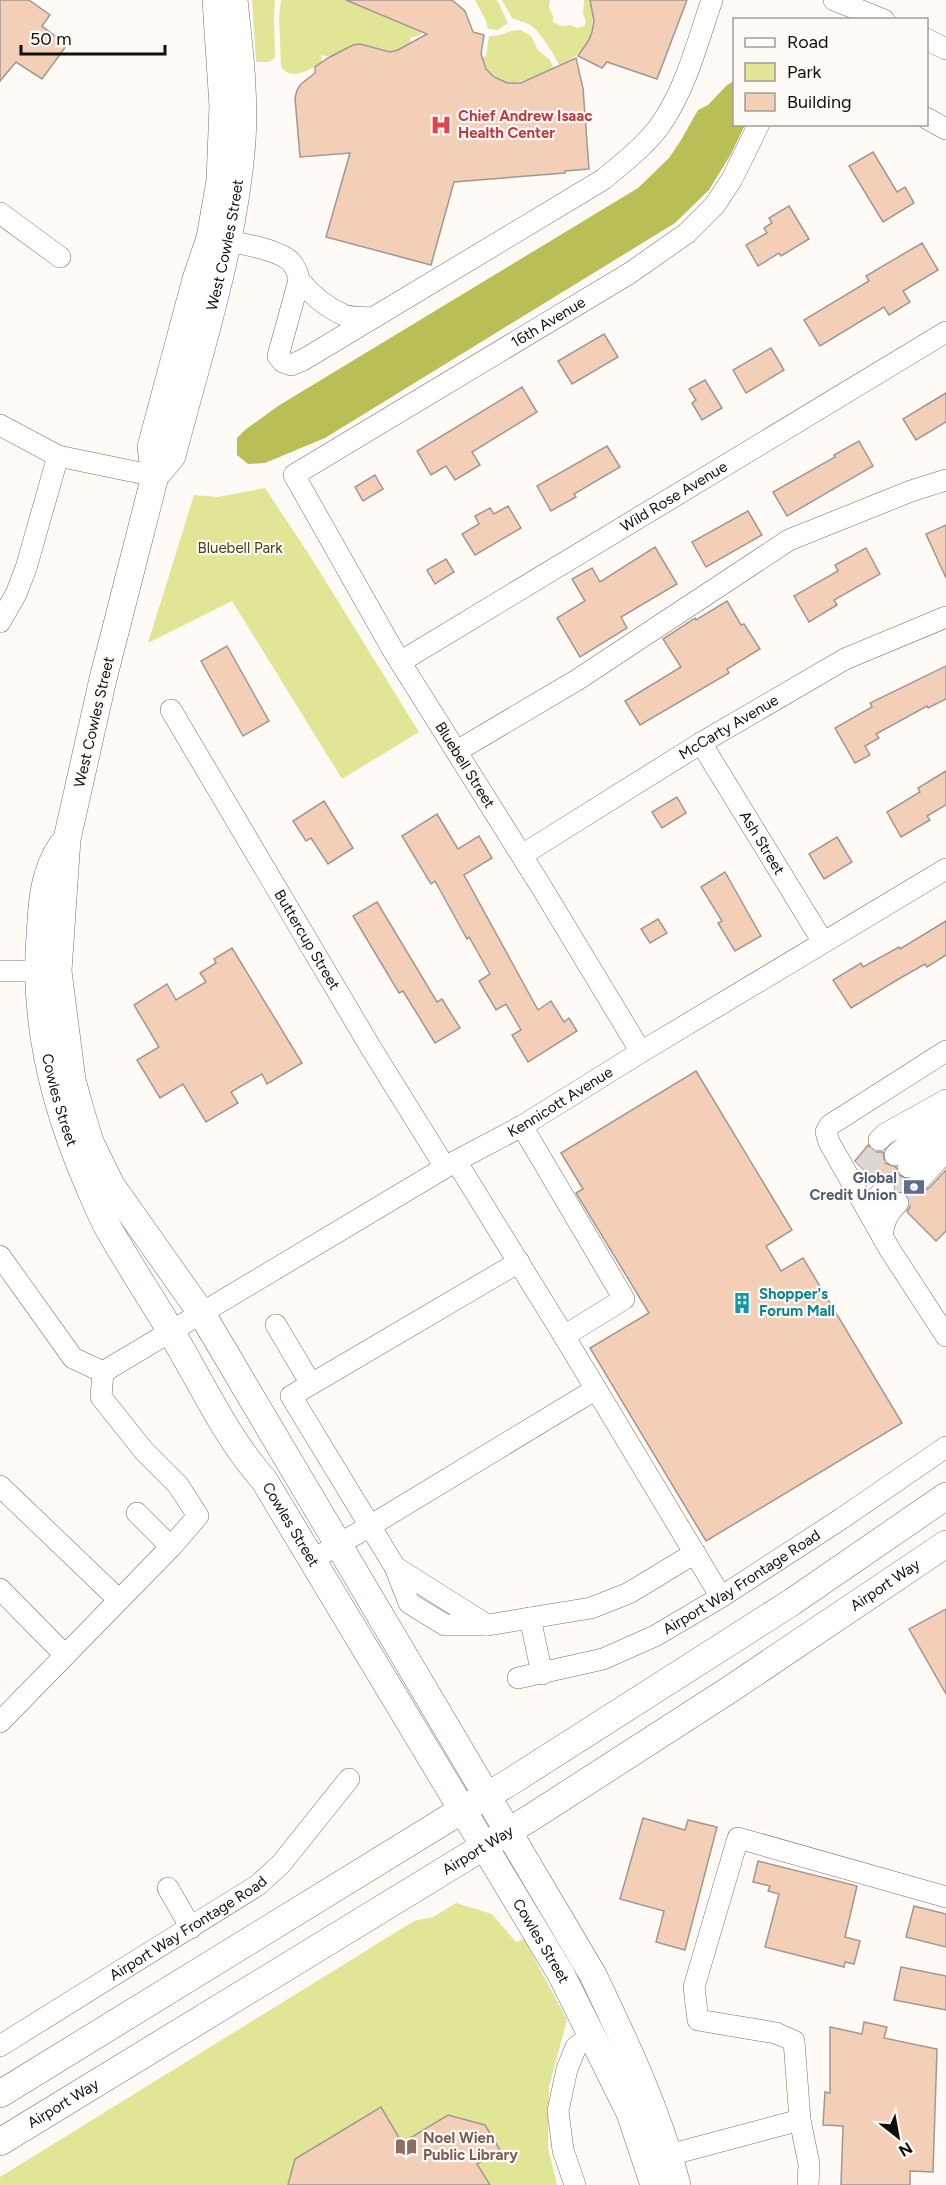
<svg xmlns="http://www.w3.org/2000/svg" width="946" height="2185" font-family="Figtree,sans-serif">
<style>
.green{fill:#e1e697}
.forest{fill:#babe57}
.building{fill:#f3cfb8;stroke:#a19893;stroke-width:1.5}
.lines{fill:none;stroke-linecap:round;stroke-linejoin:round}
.minor-tunnel{stroke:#dbd7d3;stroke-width:21;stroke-dasharray:21 10;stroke-linecap:butt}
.minor-casing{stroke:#767069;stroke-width:22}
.major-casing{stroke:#767069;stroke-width:28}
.minor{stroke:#fff;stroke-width:21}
.major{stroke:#fff;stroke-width:27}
.labels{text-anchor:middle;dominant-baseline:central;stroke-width:4.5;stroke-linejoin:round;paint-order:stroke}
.health-label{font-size:15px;font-weight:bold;fill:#be3a42;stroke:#fffaf6;text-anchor:start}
.street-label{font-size:15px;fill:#110f0c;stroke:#fffaf6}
.park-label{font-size:15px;fill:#424419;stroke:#fffaf6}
.service-label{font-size:15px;font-weight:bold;fill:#4e5e75;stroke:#fffaf6;text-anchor:end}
.culture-label{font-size:15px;font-weight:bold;fill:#0d838f;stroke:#fffaf6;text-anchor:start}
.education-label{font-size:15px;font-weight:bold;fill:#785e54;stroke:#fffaf6;text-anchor:start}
</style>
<rect width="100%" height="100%" fill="#fffaf6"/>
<!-- green -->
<g class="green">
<path d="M252,0H275L274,15L275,56L274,59L269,62H256Z"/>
<path d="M281,0H359C376,16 397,21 420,25L421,35L410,38L411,43L398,50L390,52L360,44L353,45L331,57L321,55L322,62C311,70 289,82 281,66L279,16Z"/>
<path d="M475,0H497L508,23L498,30L488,29L486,21Z"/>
<path d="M502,0H550L549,8L553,16V22L562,26L571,25L577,28L584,26L586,22L583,13L584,0H590C597,32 591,52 559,65C556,57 538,29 530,25C524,21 517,21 512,18Z"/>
<path d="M521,30L531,36L538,50L549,59L554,68C527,80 494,99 482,57L486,56L489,36C505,37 507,29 521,30Z"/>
<path d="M265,488L310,556L419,732L342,779L232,601L148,643L194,495L218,497Z"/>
<path d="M456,1903L492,1914L516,1942L524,1939L567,2020L549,2087L548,2147L557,2185H490L402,2143L380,2107L295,2159L288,2185H0V2177L414,1921L433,1917Z"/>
</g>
<!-- forest -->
<path class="forest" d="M734,81V124L745,125L731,154L709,190L675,223L325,438L265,463L248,464L237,455V438L245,430L278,406L638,188L669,158L681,140L698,110L708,105L727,85Z"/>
<!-- building -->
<g class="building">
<path d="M0,0H29L50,15L42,26L67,45L42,79L16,62L0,81Z"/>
<path d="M346,0H452L465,11L473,32L484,35L481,54L486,69L494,77L507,83H521L576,58L583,88L589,169L565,171V173L454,182L431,265L326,237L350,153L300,157L295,98L297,90L301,84L315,73V67L328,58L353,45L360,44L390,52L398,50L427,34Z"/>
<path d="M590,0H687L657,79L607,62L602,68L578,56L589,40L592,32L594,21Z"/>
<path d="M873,152L897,192L905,187L914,203L883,222L849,166Z"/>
<path d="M789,206L809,239L781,256L779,253L758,266L746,245L767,233L764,228L772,223L769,218Z"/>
<path d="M922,243L938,270L903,291L910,302L889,315L884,307L820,346L804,320L869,281L866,276Z"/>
<path d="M604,334L618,357L572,384L558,361Z"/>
<path d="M771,348L784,370L746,393L733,370Z"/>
<path d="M705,380L722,408L702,420L692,403L696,400L689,389Z"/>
<path d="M522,387L537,412L472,452L480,465L455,480L446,466L431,475L417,451Z"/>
<path d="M946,393V422L916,440L903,419Z"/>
<path d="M859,441L873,466L787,516L773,492L835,457L834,455Z"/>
<path d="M607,446L620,467L574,494L576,497L551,511L537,486Z"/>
<path d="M375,475L383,489L363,501L355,487Z"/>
<path d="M508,506L521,528L475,555L462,534L479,524L475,516L490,508L494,514Z"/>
<path d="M748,511L762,535L706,567L692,542Z"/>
<path d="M946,525V578L926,534Z"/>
<path d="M655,547L677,584L621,617L627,628L580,657L557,618L585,601L572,579L592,568L600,582Z"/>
<path d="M866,548L880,574L834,600L837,605L809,622L794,596L838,571L835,565Z"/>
<path d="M446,559L454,572L435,584L427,570Z"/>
<path d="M727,601L741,625L744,624L760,649L727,669L729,673L640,725L625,701L681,667L663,639L695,618L696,620Z"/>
<path d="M227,646L269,721L243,736L201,661Z"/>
<path d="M946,666V699L928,708L927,706L876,734L879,738L865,746L870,755L855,763L835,728L872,707L870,703Z"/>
<path d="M946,771V805L927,816L930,820L901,837L887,812L920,792L918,788Z"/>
<path d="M677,797L686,813L662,828L652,812Z"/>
<path d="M324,801L353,848L328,864L311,838L306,841L293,821Z"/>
<path d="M437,814L458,849L479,836L492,858L464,875L538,1010L551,1001L564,1022L569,1018L577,1031L528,1062L512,1035L521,1030L506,1004L496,1010L479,981L490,974L469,937L467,939L435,881L431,884L402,836Z"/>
<path d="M837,837L852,862L824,879L809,854Z"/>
<path d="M725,872L761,936L735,951L718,923L722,921L701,887Z"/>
<path d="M377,902L437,1002L442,999L460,1028L435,1043L403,991L399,993L353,916Z"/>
<path d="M658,919L667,933L650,943L641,929Z"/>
<path d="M946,921V955L927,967L925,964L897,980L851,1008L833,980L861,963L863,967L899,947L900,949Z"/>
<path d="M232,948L302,1063L267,1084L262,1074L231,1092L238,1103L206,1122L183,1084L160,1098L137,1060L159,1047L134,1005L167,984L176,1000L206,982L200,973L216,963L214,959Z"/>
<path d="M696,1071L792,1230L766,1246L781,1271L803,1258L902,1423L706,1541L590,1348L649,1313L576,1193L583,1189L561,1153Z"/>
<path d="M868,1145L875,1152H883L885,1163L896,1167L899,1175L908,1179L911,1188L917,1191H923L929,1188L946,1170V1231L936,1241L907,1212L910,1207V1200L907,1194L896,1191L893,1181L887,1178H881L875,1181L855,1161Z"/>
<path d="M946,1609V1694L909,1629Z"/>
<path d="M643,1818L685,1830L688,1820L717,1827L685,1950L656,1942L664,1911L620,1899Z"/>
<path d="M758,1861L857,1886L845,1937L860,1941L854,1964L845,1962L844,1967L765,1947L779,1894L768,1891L770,1886L753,1882Z"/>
<path d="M914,1906L946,1914V1947L906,1937Z"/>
<path d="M901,1967L946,1976V2010L894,2000Z"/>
<path d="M864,2022L887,2027L884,2038L937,2049L933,2172L910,2171V2185H841L843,2126L823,2125L825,2092L830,2093V2027L862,2034Z"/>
<path d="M381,2107L402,2143L448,2115L485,2125L500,2150L477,2164L490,2185H288L295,2159Z"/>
</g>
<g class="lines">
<!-- minor-tunnel -->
<g class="minor-tunnel">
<path d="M863,1169L886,1146"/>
<path d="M884,1190L908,1167"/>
<path d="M898,1203L920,1179"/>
</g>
<defs>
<g id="minor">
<path d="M834,0L884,20"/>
<path d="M926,39L946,49"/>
<path d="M926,118L946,129"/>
<path d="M0,213L60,257"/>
<path d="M212,238C232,242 278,248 291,262C296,268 298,273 299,280L278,356L283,362L291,365L303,360L604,179C625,161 648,144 663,121C687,85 698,40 712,0"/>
<path d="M299,280C310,293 327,308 344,315C352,318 363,317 372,318"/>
<path d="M0,425L58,456L155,476"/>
<path d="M0,622L16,594L26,568L58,456"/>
<path id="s1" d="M400,662L946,332"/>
<path id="s2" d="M171,710L371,1048L445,1167"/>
<path id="s3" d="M701,743L823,942"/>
<path d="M457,751L577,680L789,540L911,491L946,480"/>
<path id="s4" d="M522,855L701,743L845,659L946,617"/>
<path d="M0,971H52"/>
<path d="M946,1051L830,1125L826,1132L829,1142L890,1250L946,1336"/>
<path id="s5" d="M641,1052L542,888L394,652L294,475L630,273L687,233L715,205L732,179L759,124"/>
<path d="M879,1140L885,1134L946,1100"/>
<path d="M895,1155L946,1110"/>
<path d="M456,1161L564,1336L624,1299L522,1126"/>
<path d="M908,1167L946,1130"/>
<path d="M920,1179L946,1151"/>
<path d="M868,1211L870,1205L884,1190"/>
<path d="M882,1236C884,1222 887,1213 898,1203"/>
<path d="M0,1256L73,1358L103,1372"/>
<path d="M519,1262L291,1396L370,1526L596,1389L564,1336"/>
<path d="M276,1325L311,1384"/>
<path id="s6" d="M103,1372L456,1161L522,1126L641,1052L946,869"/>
<path d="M596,1389L721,1597"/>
<path d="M0,1486L119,1600"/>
<path d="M137,1513L171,1547"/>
<path d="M312,1560L370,1526L395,1567L409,1603L445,1625H488L591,1608L629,1593L695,1553"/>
<path d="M395,1567L487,1625"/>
<path d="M0,1589L65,1655"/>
<path d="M530,1618L542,1674"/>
<path id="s7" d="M518,1678L603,1659L655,1636L721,1597L841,1519L946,1447"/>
<path d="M0,1722L171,1547L198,1516L178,1485L144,1451L101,1397L103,1372"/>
<path d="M168,1888L191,1928"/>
<path id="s8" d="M0,2046L258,1885L281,1864L349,1779"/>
<path d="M656,2161L669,2155L800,2120"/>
<path d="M575,2185L563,2150L558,2111L567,2069L576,2047L592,2035"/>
<path d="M808,2185L809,2164L800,2120L794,2041L776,2033L698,2020L694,1987L738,1838L946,1897"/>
</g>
<g id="major">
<path d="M216,0L223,106L220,181L210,238L196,279L151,447L155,476L103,679L67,839L58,971L72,1080L80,1109L90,1142L111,1185L202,1314L593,1975C626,2044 658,2111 677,2185"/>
<path id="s9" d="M155,476L172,456C199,352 234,248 242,141C245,94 239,46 234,0"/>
<path id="s10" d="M62,845C43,873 42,903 40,936C33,1022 54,1105 88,1184C95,1200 102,1218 111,1233C132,1270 156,1305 177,1342C204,1388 228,1440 264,1480L561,1974L630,2113L654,2185"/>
<path d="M0,2094L462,1810L507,1784L792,1602L946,1496"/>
<path id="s11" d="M0,2142L532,1817L729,1690L946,1544"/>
</g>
</defs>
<!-- minor casing -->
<use href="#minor" class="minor-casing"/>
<!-- major casing -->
<use href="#major" class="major-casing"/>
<!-- minor -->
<use href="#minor" class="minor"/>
<!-- major -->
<use href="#major" class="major"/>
</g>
<!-- icons -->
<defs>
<symbol id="hospital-bare" viewBox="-9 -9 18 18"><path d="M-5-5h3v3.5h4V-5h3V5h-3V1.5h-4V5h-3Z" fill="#e0444e" stroke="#fffaf6" stroke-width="2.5" paint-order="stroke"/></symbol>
<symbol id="bank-bare" viewBox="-9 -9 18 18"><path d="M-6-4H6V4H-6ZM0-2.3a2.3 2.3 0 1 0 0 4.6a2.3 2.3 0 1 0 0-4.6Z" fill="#5c6f8a" stroke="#fffaf6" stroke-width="2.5" paint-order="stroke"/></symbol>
<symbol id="building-bare" viewBox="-9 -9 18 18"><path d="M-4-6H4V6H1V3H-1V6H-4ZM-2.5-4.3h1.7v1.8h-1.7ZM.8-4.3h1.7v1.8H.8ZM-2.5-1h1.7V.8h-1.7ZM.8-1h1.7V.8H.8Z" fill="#0f9aa8" stroke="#fffaf6" stroke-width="2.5" paint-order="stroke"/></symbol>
<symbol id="library-bare" viewBox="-9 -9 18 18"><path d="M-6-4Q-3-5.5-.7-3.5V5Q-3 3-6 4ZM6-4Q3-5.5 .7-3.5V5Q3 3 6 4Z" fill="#8d6e63" stroke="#fffaf6" stroke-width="2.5" paint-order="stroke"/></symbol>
</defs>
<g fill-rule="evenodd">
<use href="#hospital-bare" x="426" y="110" width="30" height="30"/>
<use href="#bank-bare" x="899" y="1172" width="30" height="30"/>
<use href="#building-bare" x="727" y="1288" width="30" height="30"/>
<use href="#library-bare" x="391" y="2132" width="30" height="30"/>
</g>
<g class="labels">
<!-- health labels -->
<g class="health-label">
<text x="458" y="116">Chief Andrew Isaac<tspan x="458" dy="17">Health Center</tspan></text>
</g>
<!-- street labels -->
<g class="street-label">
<text stroke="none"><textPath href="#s9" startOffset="244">West Cowles Street</textPath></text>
<text stroke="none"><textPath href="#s5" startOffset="970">16th Avenue</textPath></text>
<text stroke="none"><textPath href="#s1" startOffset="320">Wild Rose Avenue</textPath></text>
<text transform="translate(94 722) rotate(-77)">West Cowles Street</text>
<text stroke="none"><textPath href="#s4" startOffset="243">McCarty Avenue</textPath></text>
<text transform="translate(465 765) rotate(58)">Bluebell Street</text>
<text stroke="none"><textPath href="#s3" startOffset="117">Ash Street</textPath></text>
<text stroke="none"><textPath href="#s2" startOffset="267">Buttercup Street</textPath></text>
<text stroke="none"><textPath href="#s10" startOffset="261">Cowles Street</textPath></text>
<text stroke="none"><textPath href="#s6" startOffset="531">Kennicott Avenue</textPath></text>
<text stroke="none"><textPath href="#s10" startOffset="747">Cowles Street</textPath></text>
<text stroke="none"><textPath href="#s7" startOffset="246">Airport Way Frontage Road</textPath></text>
<text stroke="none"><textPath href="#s11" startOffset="1046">Airport Way</textPath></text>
<text stroke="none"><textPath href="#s11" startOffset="560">Airport Way</textPath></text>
<text stroke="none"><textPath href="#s8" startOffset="222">Airport Way Frontage Road</textPath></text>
<text stroke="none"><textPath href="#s10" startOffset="1233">Cowles Street</textPath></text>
<text stroke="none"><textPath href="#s11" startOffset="74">Airport Way</textPath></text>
</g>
<!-- park labels -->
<g class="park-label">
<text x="240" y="548">Bluebell Park</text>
</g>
<!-- service labels -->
<g class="service-label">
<text x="897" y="1178">Global<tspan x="897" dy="17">Credit Union</tspan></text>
</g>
<!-- culture labels -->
<g class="culture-label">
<text x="759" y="1294">Shopper's<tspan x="759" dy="17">Forum Mall</tspan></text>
</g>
<!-- education labels -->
<g class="education-label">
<text x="423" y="2138">Noel Wien<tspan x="423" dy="17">Public Library</tspan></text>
</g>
</g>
<!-- legend -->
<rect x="733" y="18" width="195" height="108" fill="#fffaf6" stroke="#a09c98" stroke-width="1.5"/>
<rect x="745" y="38" width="30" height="9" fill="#ffffff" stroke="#a09c98" stroke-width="1.5"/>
<text x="787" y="48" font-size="18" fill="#110f0c">Road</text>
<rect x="745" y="63" width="30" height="18" fill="#e1e697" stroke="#a09c98" stroke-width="1.5"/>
<text x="787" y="78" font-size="18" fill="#110f0c">Park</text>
<rect x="745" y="93" width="30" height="18" fill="#f3cfb8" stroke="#a09c98" stroke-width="1.5"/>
<text x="787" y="108" font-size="18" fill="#110f0c">Building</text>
<!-- north arrow -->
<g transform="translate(898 2137) rotate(149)" stroke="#fffaf6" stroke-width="4.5" paint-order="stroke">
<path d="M0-4.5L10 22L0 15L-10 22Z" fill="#110f0c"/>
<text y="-9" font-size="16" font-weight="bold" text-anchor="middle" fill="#110f0c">N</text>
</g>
<!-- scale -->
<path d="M21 45v9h144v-9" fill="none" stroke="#110f0c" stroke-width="3"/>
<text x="30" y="45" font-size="18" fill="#110f0c" stroke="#fffaf6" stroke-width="4.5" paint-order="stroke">50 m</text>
</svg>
